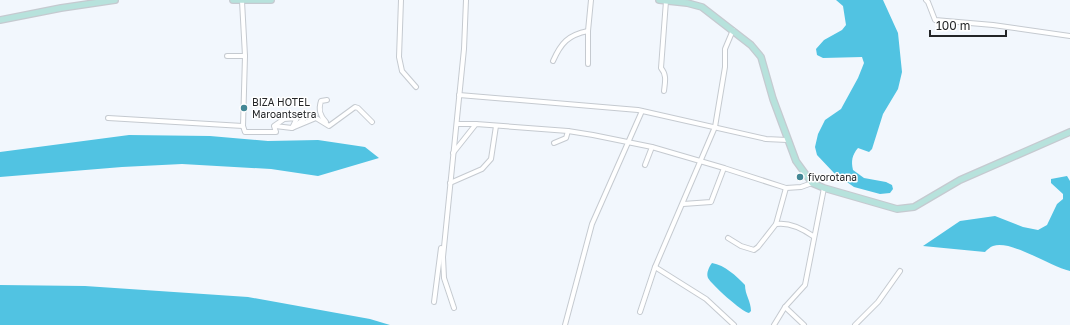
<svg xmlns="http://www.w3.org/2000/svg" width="1070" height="325" font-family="'Golos Text',sans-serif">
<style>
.water{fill:#51c3e2}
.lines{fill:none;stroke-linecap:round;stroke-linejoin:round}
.minor-casing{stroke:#c5cad0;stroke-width:6}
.secondary-casing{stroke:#c5cad0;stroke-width:8}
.minor{stroke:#fff;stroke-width:4}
.secondary{stroke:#b7e2dc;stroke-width:5.5}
.poi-dot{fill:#438795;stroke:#fff;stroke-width:1.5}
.labels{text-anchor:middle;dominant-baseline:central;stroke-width:3;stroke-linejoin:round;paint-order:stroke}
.poi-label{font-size:10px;fill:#232527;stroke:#fff;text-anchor:start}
</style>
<rect width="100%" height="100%" fill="#f2f7fd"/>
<!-- water -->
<g class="water">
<path d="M836,0H883L898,33L902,72L898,89L883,114L872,149L869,152L858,148C852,155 851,161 853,170L864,178L886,182L892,185L893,189L890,193L880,194L854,187L834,173L817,155L815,147L818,134L825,120L841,109L858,78L864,63L862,57L823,58L817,55L816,49L824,40L842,30L846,25L843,6Z"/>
<path d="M129,135L210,136L268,141L318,140L365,147L379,158L318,176L271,169L182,164L122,167L0,177V152Z"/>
<path d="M1067,176L1070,181V271C1049,266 1012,240 993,246C990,247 987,250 985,252L923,246L960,221L995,216L1023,227L1038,230L1047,225L1057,204L1063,199V194L1051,183V179Z"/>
<path d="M712,263C725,265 736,276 745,285C745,295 751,301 751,311L749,313C742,312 711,284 708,278C706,273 709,267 712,263Z"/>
<path d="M0,285L85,286L248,297L370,319L390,325H0Z"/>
</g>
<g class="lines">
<defs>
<g id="minor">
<path d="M401,0L399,57L402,71L416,87"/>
<path d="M926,0L928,2L935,20L993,25L1070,36"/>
<path d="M242,1L245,56L243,126L245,132H276L274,126L284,119L297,118L292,128L316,118L329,126L355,107L358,108L372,122"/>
<path d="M227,56H245"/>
<path d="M553,61C561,43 568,35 588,31"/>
<path d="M588,64V31L591,0"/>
<path d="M664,91C665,82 667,75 661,68L666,1"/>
<path d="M459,95L638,110L766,139L787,140"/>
<path d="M108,118L243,126"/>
<path d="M326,122C320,116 318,110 321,101L327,100"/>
<path d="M457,124H476"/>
<path d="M275,126L292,128L308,116"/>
<path d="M554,143L566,138L568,131"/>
<path d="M453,153L476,124L568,131L593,135L652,147L724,168L786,188L801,187L812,183"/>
<path d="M645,165L652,147"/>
<path d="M450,183L482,169L491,159L496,126"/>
<path d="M683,204L711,202L724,168"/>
<path d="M776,224L786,188"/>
<path d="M728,238L741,246L754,250L758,247L776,224C789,222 803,229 813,236"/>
<path d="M655,267L706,299L734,325"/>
<path d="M434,302L441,248"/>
<path d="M785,307L804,325"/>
<path d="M454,308L444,278L443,257L464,49L466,0"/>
<path d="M640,312L655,267L715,127L725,67V49L733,30"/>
<path d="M565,325L592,224L642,111"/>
<path d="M774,325L785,307L805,285L824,188"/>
<path d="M855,325L878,302L900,271"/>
</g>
<g id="secondary">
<path d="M233,0H271"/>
<path d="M659,0L687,3L702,7L751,45L761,57L773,99L796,161L812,183L824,188L897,209L914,207L960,180L1070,132"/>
<path d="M0,20L61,8L115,0"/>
</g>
</defs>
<!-- minor casing -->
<use href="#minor" class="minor-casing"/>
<!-- secondary casing -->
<use href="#secondary" class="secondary-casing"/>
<!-- minor -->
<use href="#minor" class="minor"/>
<!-- secondary -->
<use href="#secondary" class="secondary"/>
</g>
<!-- markers -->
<g class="poi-dot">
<circle cx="244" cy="108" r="4"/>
<circle cx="800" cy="177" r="4"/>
</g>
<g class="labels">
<!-- poi labels -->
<g class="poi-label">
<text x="252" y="102">BIZA HOTEL<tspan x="252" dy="12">Maroantsetra</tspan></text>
<text x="808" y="177">fivorotana</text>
</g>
</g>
<!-- scale -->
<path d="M930 30v6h76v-6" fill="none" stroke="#232527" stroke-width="2"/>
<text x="936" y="30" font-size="12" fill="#232527" stroke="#ffffff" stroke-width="3" paint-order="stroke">100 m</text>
</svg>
